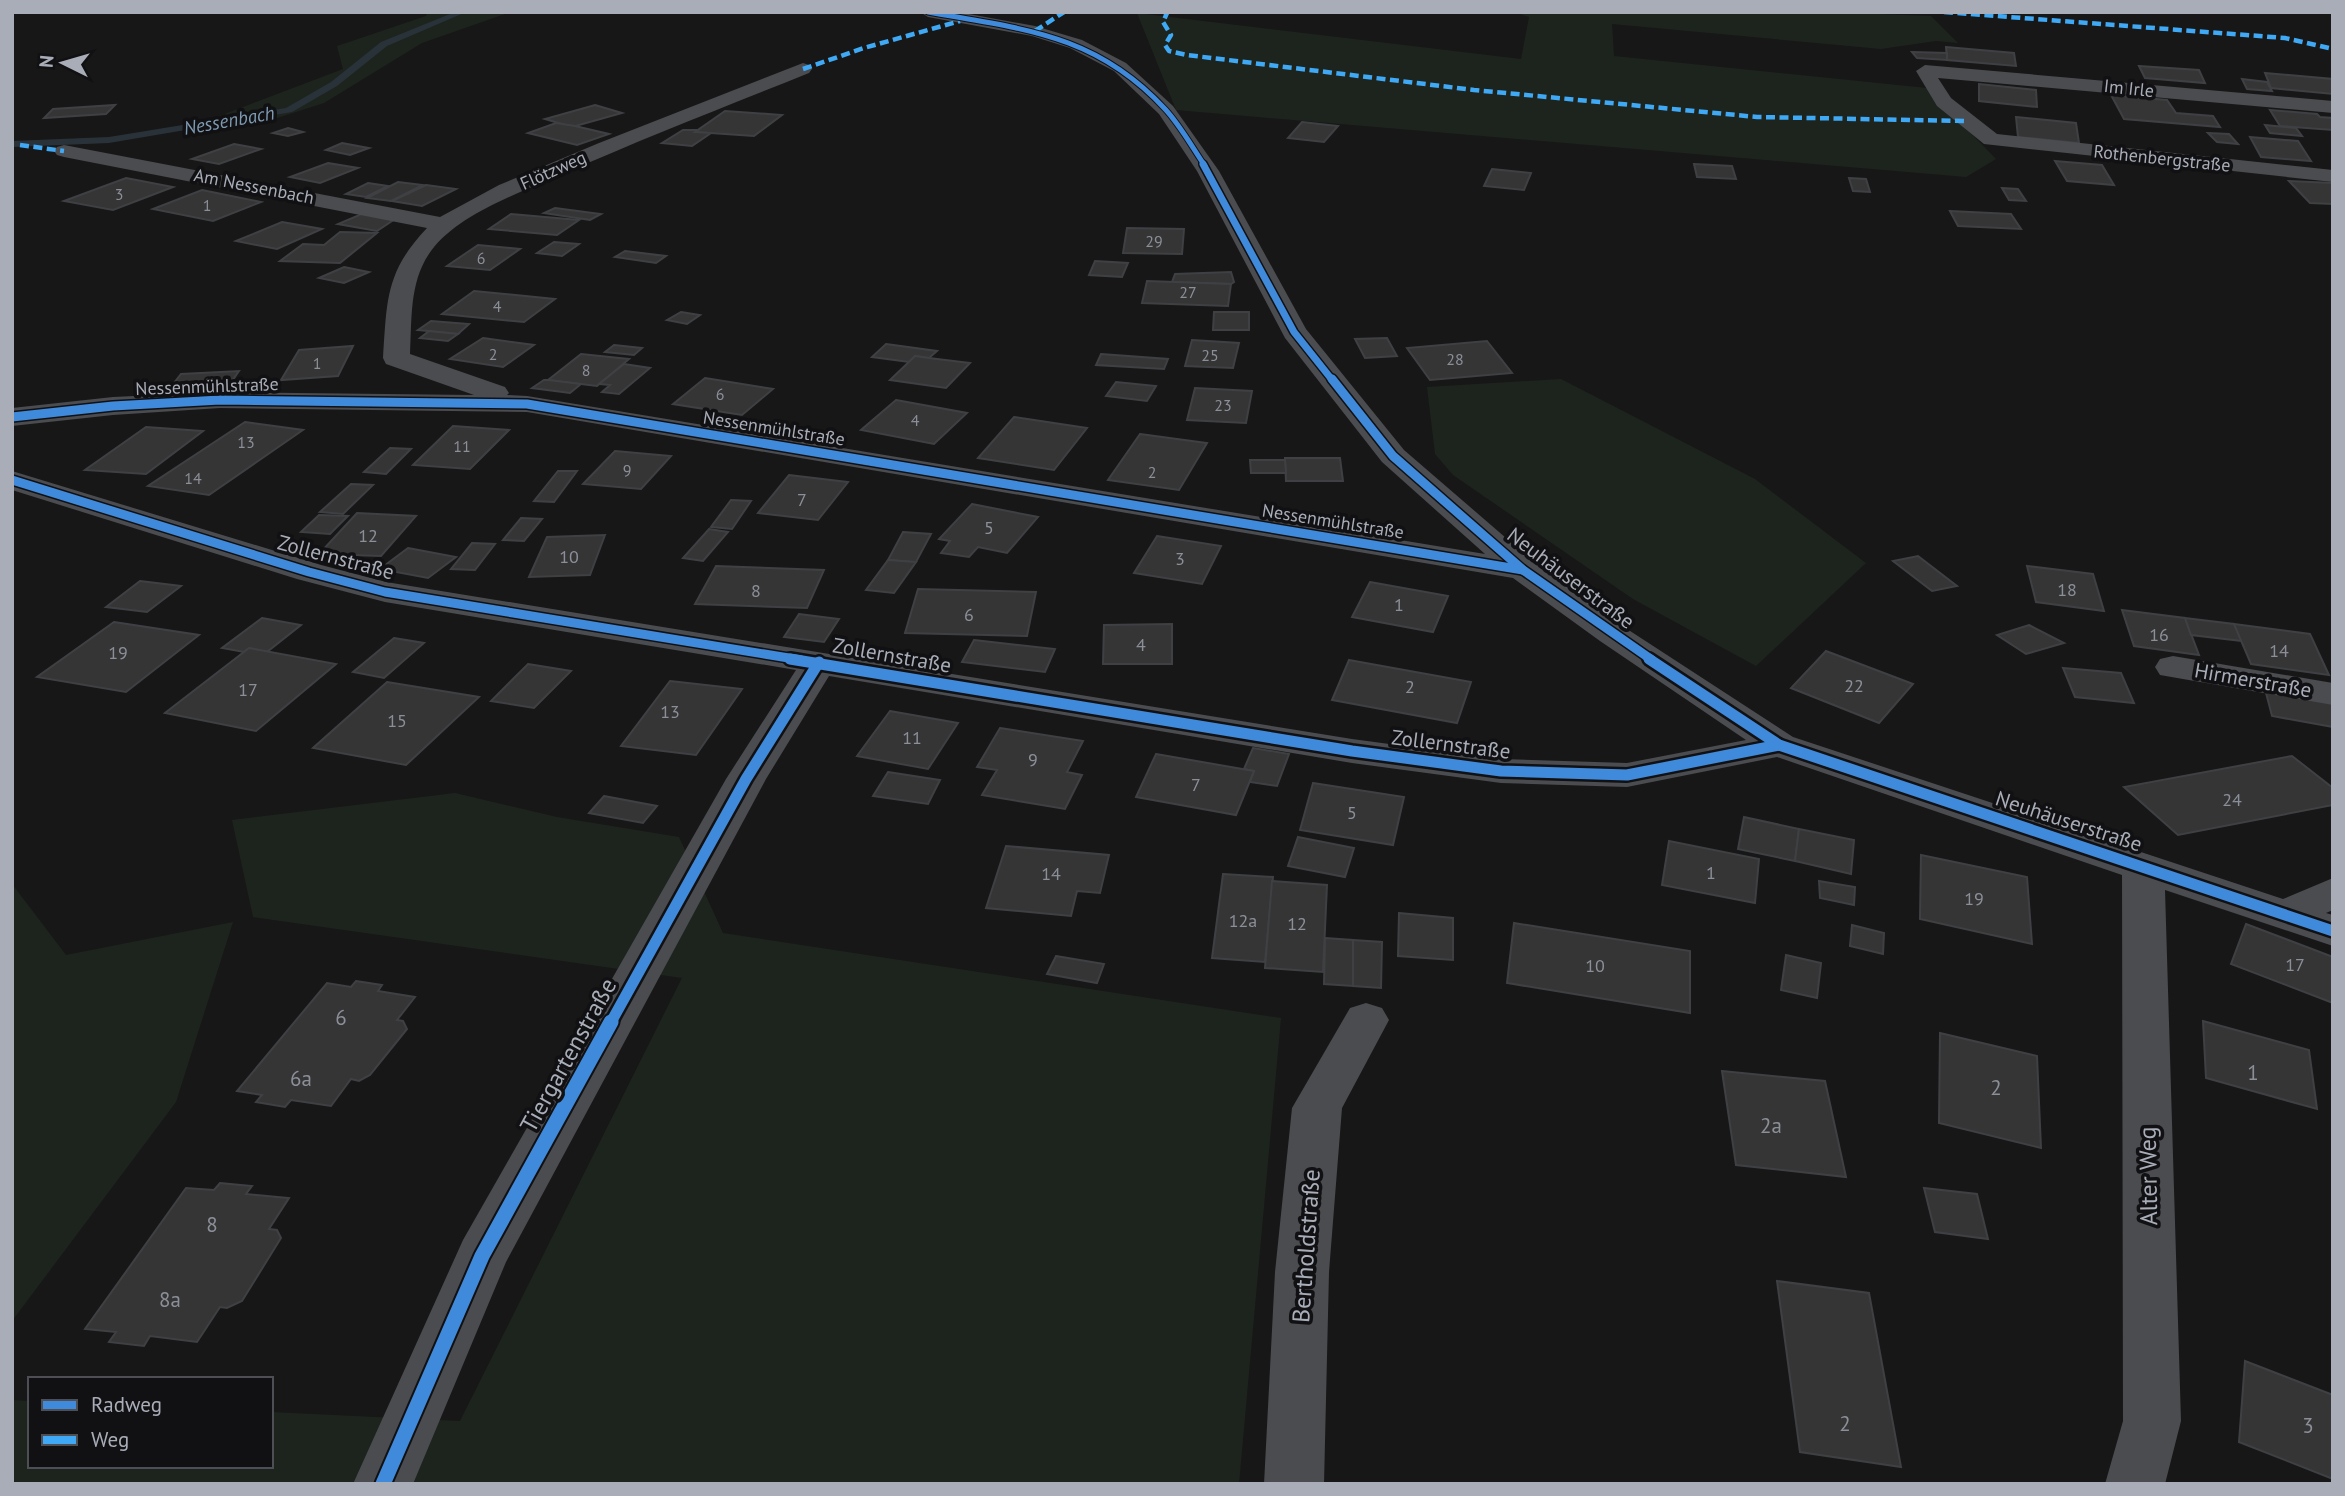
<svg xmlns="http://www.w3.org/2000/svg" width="2345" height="1496" font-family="'PT Sans',sans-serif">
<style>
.green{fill:#1d241e}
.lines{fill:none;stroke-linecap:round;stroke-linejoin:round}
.stream{fill:#2a3239;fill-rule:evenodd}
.building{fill:#353536;stroke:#3f4043;stroke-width:2}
.minor{fill:#4b4c50;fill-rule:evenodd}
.quiet{stroke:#3fa9f5;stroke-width:4.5;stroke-dasharray:9 4.5;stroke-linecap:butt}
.cycleway-far4-casing{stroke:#111113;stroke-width:7}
.cycleway-far3-casing{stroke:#111113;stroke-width:10}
.cycleway-far2-casing{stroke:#111113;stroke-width:12}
.cycleway-far1-casing{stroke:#111113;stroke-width:16}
.cycleway-casing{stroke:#111113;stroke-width:19}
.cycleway-far4{stroke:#408adc;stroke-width:5}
.cycleway-far3{stroke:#408adc;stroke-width:7}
.cycleway-far2{stroke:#408adc;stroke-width:9}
.cycleway-far1{stroke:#408adc;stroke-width:11}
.cycleway{stroke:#408adc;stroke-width:15}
.labels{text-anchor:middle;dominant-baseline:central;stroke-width:7;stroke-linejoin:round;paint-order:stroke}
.far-number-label{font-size:16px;fill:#8b8f98}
.far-street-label{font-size:18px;fill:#a8adb8;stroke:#111113}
.number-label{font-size:18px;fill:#8b8f98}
.far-water-label{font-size:19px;font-style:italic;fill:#7f9bb3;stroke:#111113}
.street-label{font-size:21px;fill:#a8adb8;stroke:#111113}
.near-number-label{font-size:21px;fill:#8b8f98}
.near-street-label{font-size:24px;fill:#a8adb8;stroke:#111113}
</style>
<rect width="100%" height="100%" fill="#171717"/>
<!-- green -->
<g class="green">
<path d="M428,12H511L422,43L324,103L271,120L214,118L343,69L337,46L426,16Z"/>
<path d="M1514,12H1825L1931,16L1958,43L1936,41L1881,49L1612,24L1614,56L1927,88L1996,159L1966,177L1176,110L1137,13L1521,59L1529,17Z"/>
<path d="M1561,379L1755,479L1866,563L1756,666L1633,599L1453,475L1435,454L1427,387Z"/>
<path d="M455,793L557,817L679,837L723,933L1281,1018L1239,1484H12V1400L30,1401V1466H271V1412L460,1421L682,978L253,917L232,820Z"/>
<path d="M12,884L66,955L233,922L176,1102L12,1321Z"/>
</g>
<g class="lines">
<!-- stream -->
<path class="stream" d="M455,12H466L387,46L337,86L292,112L109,143L12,147V141L109,137L286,108L331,82L381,42Z"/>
</g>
<!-- building -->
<g class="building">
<path d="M1946,47L2014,53L2016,66L1947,60Z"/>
<path d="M1912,52L1947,53V60L1917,58Z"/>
<path d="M2139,66L2199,70L2205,83L2145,78Z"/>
<path d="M2265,73L2333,79V94L2271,88Z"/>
<path d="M2242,79L2267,82L2272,91L2247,89Z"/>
<path d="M1979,84L2036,90L2037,107L1979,101Z"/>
<path d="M2111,95L2167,100L2176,113L2213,116L2220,127L2124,119Z"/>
<path d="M115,105L106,114L44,118L53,109Z"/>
<path d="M595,105L622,113L572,127L545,119Z"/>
<path d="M2270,110L2317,114L2320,117L2333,118V130L2280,126Z"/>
<path d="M725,111L782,115L754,136L695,132Z"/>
<path d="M2016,117L2076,123L2079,143L2018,137Z"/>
<path d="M1302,122L1338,126L1324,142L1288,138Z"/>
<path d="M556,123L575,126L609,134L577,145L528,133Z"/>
<path d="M2265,125L2296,128L2302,136L2270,133Z"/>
<path d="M288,128L303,132L288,136L273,133Z"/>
<path d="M683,130H698L695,132L711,133L692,146L662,143Z"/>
<path d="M2208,133L2229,134L2238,144L2217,142Z"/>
<path d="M2250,137L2298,141L2311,161L2261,157Z"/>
<path d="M342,143L369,148L350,155L326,150Z"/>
<path d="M234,144L261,149L219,164L192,159Z"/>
<path d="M2055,161L2102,165L2114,185L2067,181Z"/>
<path d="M328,163L358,168L320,183L290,177Z"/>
<path d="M1694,164L1732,166L1736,179L1697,177Z"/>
<path d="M1492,169L1531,173L1524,190L1484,186Z"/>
<path d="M126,178L173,187L113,210L64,201Z"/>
<path d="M1849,178L1866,179L1870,192L1853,191Z"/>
<path d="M2289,181L2333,183V204L2310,203Z"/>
<path d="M398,182L423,185L391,201L367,198Z"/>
<path d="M368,183L388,186L366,197L346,194Z"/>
<path d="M426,185L456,189L422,206L392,201Z"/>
<path d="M2002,188L2018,189L2026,201L2009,200Z"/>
<path d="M202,190L261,202L213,221L153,209Z"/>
<path d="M555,208L601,214L590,220L544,213Z"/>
<path d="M1950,211L2011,214L2021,229L1958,226Z"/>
<path d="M364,213L395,219L377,231L338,224Z"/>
<path d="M511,214L579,220L557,235L489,229Z"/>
<path d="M282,222L322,229L277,249L236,241Z"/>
<path d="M1127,228L1184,229L1182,254L1123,253Z"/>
<path d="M340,232L377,233L340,263L280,261L303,244L324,245Z"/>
<path d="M554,242L579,244L562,256L537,253Z"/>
<path d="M478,245L520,249L490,270L447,266Z"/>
<path d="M625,251L666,256L656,263L615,257Z"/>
<path d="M1095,261L1128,263L1122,277L1089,275Z"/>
<path d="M344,267L369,272L344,283L319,278Z"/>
<path d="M1231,272L1234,282L1231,284L1172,282L1175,274Z"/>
<path d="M1147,281L1231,284L1228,306L1142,303Z"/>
<path d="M474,291L555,299L524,322L442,314Z"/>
<path d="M681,312L700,315L687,324L667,320Z"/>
<path d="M1214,312H1249V330H1213Z"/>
<path d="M431,321L469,324L458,334L418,330Z"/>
<path d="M429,331L458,334L448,341L420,338Z"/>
<path d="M483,338L534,345L503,367L450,359Z"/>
<path d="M1387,338L1397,356L1365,358L1355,339Z"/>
<path d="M1192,340L1239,343L1233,368L1185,366Z"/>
<path d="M1487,341L1512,373L1430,380L1407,348Z"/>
<path d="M886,344L937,351L929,358L915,356L909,362L872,357Z"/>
<path d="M614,345L642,348L634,355L605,352Z"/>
<path d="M353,346L338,376L281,380L299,350Z"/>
<path d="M581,354L629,359L597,386L548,380Z"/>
<path d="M1101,354L1168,359L1164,369L1096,365Z"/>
<path d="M915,356L929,358L970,363L946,388L890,380Z"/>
<path d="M624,364L650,368L619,394L602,392L610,385L599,384Z"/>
<path d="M239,371L230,384L170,388L181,374Z"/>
<path d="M705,378L773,389L742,415L673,404Z"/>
<path d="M544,380H548L581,384L570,393L532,388Z"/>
<path d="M1116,382L1156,386L1147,401L1106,396Z"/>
<path d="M1195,388L1252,391L1246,423L1187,420Z"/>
<path d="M896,400L967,413L934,444L861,430Z"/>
<path d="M1014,417L1087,428L1054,470L978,458Z"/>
<path d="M245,422L303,430L209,495L148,486Z"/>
<path d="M453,426L509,430L470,469L413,465Z"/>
<path d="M146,427L203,431L146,474L85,470Z"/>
<path d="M1140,434L1207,443L1179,490L1108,480Z"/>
<path d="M390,448L411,449L386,474L364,472Z"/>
<path d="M615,451L671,456L641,489L583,484Z"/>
<path d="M1285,458H1340L1343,481H1286Z"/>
<path d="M1250,460H1285L1286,473H1251Z"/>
<path d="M558,471H577L554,502L534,501Z"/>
<path d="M789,475L848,482L818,520L758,513Z"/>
<path d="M351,484L373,485L343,514L320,512Z"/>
<path d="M731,500L751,501L732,529L711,527Z"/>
<path d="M972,504L1038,517L1007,553L978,547L969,557L941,553L950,541L939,539Z"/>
<path d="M357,513L416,516L381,556L319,554Z"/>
<path d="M319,515L348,516L330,534L301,532Z"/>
<path d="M521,518L542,519L524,541L503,540Z"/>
<path d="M709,529L728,532L703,561L683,558Z"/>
<path d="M903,532L931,534L916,562L888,560Z"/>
<path d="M605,535L590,575L529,577L547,537Z"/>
<path d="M1157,536L1221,546L1202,584L1134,573Z"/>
<path d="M472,543L495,544L475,570L451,569Z"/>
<path d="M408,548L456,557L428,578L380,569Z"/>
<path d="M1918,556L1957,586L1932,591L1893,561Z"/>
<path d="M888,560L916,562L894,593L866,590Z"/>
<path d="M716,566L824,570L807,608L695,604Z"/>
<path d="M2027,566L2093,574L2104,611L2036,602Z"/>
<path d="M140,581L181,586L147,612L106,607Z"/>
<path d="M1370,582L1448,596L1433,632L1352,617Z"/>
<path d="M918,589L1036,592L1027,636L905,633Z"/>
<path d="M2122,610L2185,618L2199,655L2134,646Z"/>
<path d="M799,614L839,619L824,642L784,637Z"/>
<path d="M262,618L301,625L267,652L249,648L244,652L222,648Z"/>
<path d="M2185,618L2234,624L2242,641L2191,635Z"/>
<path d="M114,622L199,635L126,692L37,677Z"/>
<path d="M1172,624V664H1103L1104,625Z"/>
<path d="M2234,624L2310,634L2329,675L2251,664Z"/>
<path d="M2029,625L2064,643L2026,654L1997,635Z"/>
<path d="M394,638L424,643L384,678L353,672Z"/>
<path d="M974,640L1055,649L1045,672L962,662Z"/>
<path d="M249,648L336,664L256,731L165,713Z"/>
<path d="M1826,651L1913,684L1879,723L1791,688Z"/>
<path d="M1349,660L1471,682L1457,723L1332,700Z"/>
<path d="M528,664L571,671L534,708L491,701Z"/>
<path d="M2063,668L2121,673L2134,703L2075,697Z"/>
<path d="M670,681L742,689L696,755L621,746Z"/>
<path d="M387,682L479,697L406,765L313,748Z"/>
<path d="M2265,689L2333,701V727L2272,716Z"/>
<path d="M890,711L958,723L928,769L857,756Z"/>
<path d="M1000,728L1083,741L1067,772L1082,775L1065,809L982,795L997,770L977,767Z"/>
<path d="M1253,748L1289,754L1277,786L1250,782L1254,771L1244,769Z"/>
<path d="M1156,754L1254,771L1236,815L1136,797Z"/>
<path d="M2292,756L2333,788V805L2178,835L2124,787Z"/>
<path d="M888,772L940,780L928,804L873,796Z"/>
<path d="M1313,783L1404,797L1393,845L1300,830Z"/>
<path d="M604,796L657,806L643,823L589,813Z"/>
<path d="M1744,817L1799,829L1795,861L1738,849Z"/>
<path d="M1799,829L1854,840L1851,874L1795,861Z"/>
<path d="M1298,837L1354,848L1345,877L1288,866Z"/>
<path d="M1669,841L1759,859L1755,903L1662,885Z"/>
<path d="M1006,846L1109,855L1100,893L1077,891L1071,916L986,908Z"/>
<path d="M1921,855L2027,877L2032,944L1920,919Z"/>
<path d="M1223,874L1273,877L1265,962L1212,958Z"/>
<path d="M1272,881L1327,885L1323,972L1265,968Z"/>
<path d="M1819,881L1855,887L1854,905L1820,898Z"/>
<path d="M1399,913L1453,918V960L1398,956Z"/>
<path d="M1514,923L1690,951V1013L1507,983Z"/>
<path d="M2246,924L2333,957V1003L2231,964Z"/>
<path d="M1852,925L1884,933L1883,954L1850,946Z"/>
<path d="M1325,938L1353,940V986L1324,984Z"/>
<path d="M1353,940L1382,942L1381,988L1353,986Z"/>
<path d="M1786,955L1821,963L1817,998L1781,990Z"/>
<path d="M1056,956L1104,964L1097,983L1047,974Z"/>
<path d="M356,981L382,985L378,991L415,997L397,1020L403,1021L407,1029L370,1075L359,1081L351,1079L331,1106L291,1100L285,1107L256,1102L262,1095L237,1091L327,983L351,987Z"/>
<path d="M2203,1021L2309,1050L2317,1109L2206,1078Z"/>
<path d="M1940,1033L2037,1056L2041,1148L1939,1123Z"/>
<path d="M1722,1071L1825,1081L1846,1177L1736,1165Z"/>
<path d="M220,1183L252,1186L246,1194L289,1198L269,1229L277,1230L281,1238L242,1301L227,1308L220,1307L197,1342L150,1336L144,1346L109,1342L116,1332L85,1329L186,1188L214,1190Z"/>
<path d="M1924,1188L1977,1194L1988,1239L1935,1232Z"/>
<path d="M1777,1281L1869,1293L1901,1467L1800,1452Z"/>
<path d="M2245,1361L2333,1395V1479L2239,1442Z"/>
</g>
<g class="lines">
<!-- minor -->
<g class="minor">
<path d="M920,12H958L1035,26L1082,40L1126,63L1173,106L1219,171L1306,329L1404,450L1535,563L1624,627L1793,737L2283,899L2333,878V910L2326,913L2333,915V946L2165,890L2181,1421L2165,1484H2105L2123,1421L2122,875L1777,757L1627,787L1501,783L1352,763L829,676L766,779L506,1262L413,1484H353L463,1240L726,779L796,670L385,602L297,579L12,490V471L321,565L386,582L1352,739L1501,759L1627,763L1746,740L1600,641L1513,578L527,412L220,408L113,415L12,426V408L113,397L220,392L474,395L386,364L383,358C387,301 385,272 427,228L64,157L57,155L54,151L57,147L64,145L440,217L499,185L599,143L803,63L809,65L812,69L809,73C727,106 644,138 563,174C521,192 458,214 431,251C409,281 412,319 410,354L505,387L509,393L507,395L527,396L1485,554L1382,462L1285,338L1197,171L1159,114L1114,71L1070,48L1032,36L928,17Z"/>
<path d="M1925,65L2333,101V113L1938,78L1951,98L1997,134L2333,170V182L1984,144L1937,106L1916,71Z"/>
<path d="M2173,656L2333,683V705L2160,675L2155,667L2160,659Z"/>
<path d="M1366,1003L1382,1008L1389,1020L1342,1108L1329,1272L1324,1484H1264L1275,1272L1292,1108L1350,1008Z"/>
</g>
<!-- quiet -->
<g class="quiet">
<path d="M1164,12L1167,13L1163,22L1171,35L1165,45L1169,51L1187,55L1474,90L1757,117L1968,121"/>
<path d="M1944,12L2285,38L2333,49"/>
<path d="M1035,31L1064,12"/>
<path d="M803,69L864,48L960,21"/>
<path d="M20,145L64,151"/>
</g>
<defs>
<path id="cycleway-far4" d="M928,12C1023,29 1096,34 1165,109C1180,125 1192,147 1205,166"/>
<path id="cycleway-far3" d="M1203,164L1294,332L1333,381"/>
<g id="cycleway-far2">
<path d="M1332,379L1393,456L1523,570L1652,660"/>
<path d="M12,417L113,406L220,400L527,404L1523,570"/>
<path d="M12,480L309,572L385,592L801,660"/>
</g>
<g id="cycleway-far1">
<path d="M790,659L1352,751L1501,771L1627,775L1779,745"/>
<path d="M1649,659L1779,745L2333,931"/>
<path d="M610,1024L746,779L819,662"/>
</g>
<path id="cycleway" d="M383,1484L482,1256L611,1022"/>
</defs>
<!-- cycleway-far4 casing -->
<use href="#cycleway-far4" class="cycleway-far4-casing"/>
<!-- cycleway-far3 casing -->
<use href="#cycleway-far3" class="cycleway-far3-casing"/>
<!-- cycleway-far2 casing -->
<use href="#cycleway-far2" class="cycleway-far2-casing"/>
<!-- cycleway-far1 casing -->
<use href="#cycleway-far1" class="cycleway-far1-casing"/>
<!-- cycleway casing -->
<use href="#cycleway" class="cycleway-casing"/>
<!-- cycleway-far4 -->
<use href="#cycleway-far4" class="cycleway-far4"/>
<!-- cycleway-far3 -->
<use href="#cycleway-far3" class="cycleway-far3"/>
<!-- cycleway-far2 -->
<use href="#cycleway-far2" class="cycleway-far2"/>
<!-- cycleway-far1 -->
<use href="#cycleway-far1" class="cycleway-far1"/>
<!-- cycleway -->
<use href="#cycleway" class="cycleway"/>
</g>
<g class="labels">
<!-- far-number labels -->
<g class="far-number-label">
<text x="119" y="194">3</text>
<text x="207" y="205">1</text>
<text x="1154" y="241">29</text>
<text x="481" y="258">6</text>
<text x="1188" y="292">27</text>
<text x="497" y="306">4</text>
<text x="493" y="354">2</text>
<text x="1210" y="355">25</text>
<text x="1455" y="359">28</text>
<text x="317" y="363">1</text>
<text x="586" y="370">8</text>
<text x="720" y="394">6</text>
<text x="1223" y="405">23</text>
<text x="915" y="420">4</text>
<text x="246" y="442">13</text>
<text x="462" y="446">11</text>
<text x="627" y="470">9</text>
<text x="1152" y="472">2</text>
<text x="193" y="478">14</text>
</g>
<!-- far-street labels -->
<g class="far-street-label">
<text transform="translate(2129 88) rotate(6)">Im Irle</text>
<text transform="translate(2162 158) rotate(6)">Rothenbergstraße</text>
<text transform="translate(553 170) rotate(-24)">Flötzweg</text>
<text transform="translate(254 186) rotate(11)">Am Nessenbach</text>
<text transform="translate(207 386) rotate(-2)">Nessenmühlstraße</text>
<text transform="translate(774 428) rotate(9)">Nessenmühlstraße</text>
<text transform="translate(1333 521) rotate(9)">Nessenmühlstraße</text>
</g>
<!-- number labels -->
<g class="number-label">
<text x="802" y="499">7</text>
<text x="989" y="527">5</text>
<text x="368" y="535">12</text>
<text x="569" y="556">10</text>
<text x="1180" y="558">3</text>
<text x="2067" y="589">18</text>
<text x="756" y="590">8</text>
<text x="1399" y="604">1</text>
<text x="969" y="614">6</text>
<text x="2159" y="634">16</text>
<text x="1141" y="644">4</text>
<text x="2279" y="650">14</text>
<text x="118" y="652">19</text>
<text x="1854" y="685">22</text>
<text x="1410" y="686">2</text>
<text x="248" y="689">17</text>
<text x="670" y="711">13</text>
<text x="397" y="720">15</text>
<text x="912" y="737">11</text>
<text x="1033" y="759">9</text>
<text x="1196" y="784">7</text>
<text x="2232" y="799">24</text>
<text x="1352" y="812">5</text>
<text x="1711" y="872">1</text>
<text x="1051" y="873">14</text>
<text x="1974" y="898">19</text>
<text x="1243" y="920">12a</text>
<text x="1297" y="923">12</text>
<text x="2295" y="964">17</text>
<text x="1595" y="965">10</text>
</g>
<!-- far-water labels -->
<g class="far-water-label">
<text transform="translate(229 120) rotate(-10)">Nessenbach</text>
</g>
<!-- street labels -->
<g class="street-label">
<text transform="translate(336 557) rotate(15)">Zollernstraße</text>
<text transform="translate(1571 578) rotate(37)">Neuhäuserstraße</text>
<text transform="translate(892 655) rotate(10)">Zollernstraße</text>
<text transform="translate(2253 680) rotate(10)">Hirmerstraße</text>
<text transform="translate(1451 744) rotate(7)">Zollernstraße</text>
<text transform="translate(2069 821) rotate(18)">Neuhäuserstraße</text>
</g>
<!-- near-number labels -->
<g class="near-number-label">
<text x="341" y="1017">6</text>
<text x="2253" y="1072">1</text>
<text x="301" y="1078">6a</text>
<text x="1996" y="1087">2</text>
<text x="1771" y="1125">2a</text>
<text x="212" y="1224">8</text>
<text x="170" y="1299">8a</text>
<text x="1845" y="1423">2</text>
<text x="2308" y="1425">3</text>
</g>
<!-- near-street labels -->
<g class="near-street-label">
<text transform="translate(568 1055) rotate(-61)">Tiergartenstraße</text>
<text transform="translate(2148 1176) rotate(-91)">Alter Weg</text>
<text transform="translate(1306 1246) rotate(-86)">Bertholdstraße</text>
</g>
</g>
<!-- border -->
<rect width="2345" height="1496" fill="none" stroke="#a8adb8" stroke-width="28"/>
<!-- legend -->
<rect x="28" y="1377" width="245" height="91" fill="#111113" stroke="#4d4f55" stroke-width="2"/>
<rect x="42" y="1400" width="35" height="10" fill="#408adc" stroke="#4d4f55" stroke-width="2"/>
<text x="91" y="1412" font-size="21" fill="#a8adb8">Radweg</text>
<rect x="42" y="1435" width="35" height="10" fill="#3fa9f5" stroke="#4d4f55" stroke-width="2"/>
<text x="91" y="1447" font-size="21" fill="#a8adb8">Weg</text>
<!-- north arrow -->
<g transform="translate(63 63) rotate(275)" stroke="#111113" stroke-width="5" paint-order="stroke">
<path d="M0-5L12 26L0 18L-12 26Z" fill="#a8adb8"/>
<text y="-10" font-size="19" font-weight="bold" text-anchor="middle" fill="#a8adb8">N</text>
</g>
</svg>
